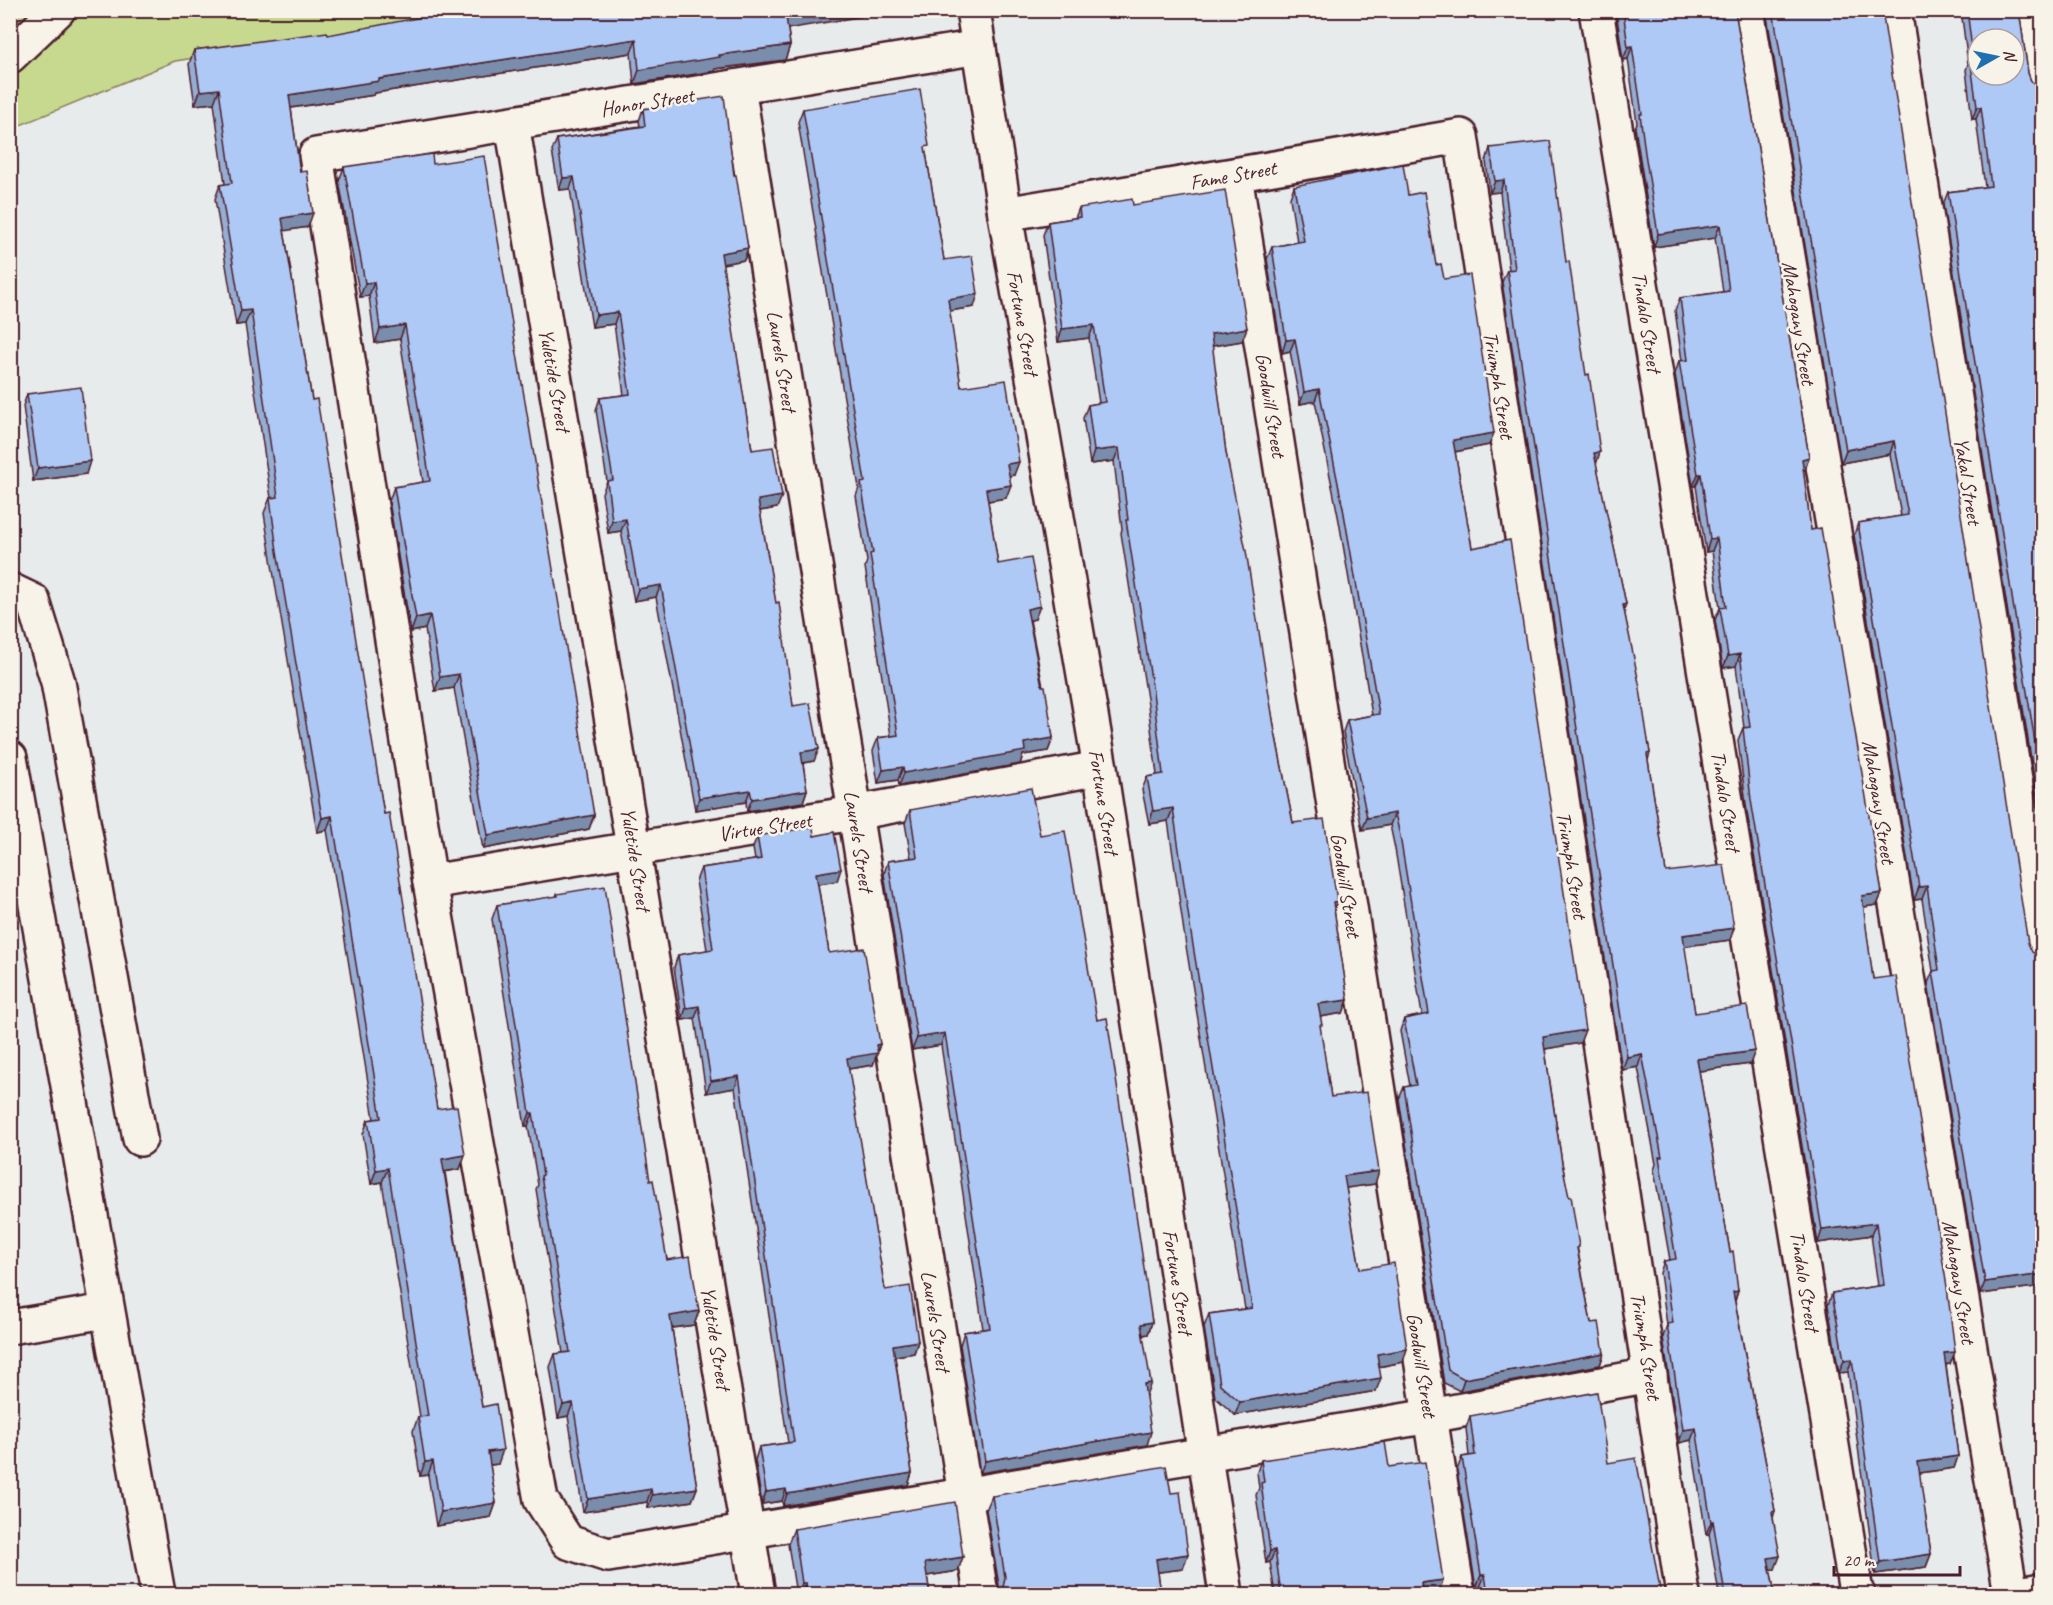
<svg xmlns="http://www.w3.org/2000/svg" width="2053" height="1605" font-family="Caveat,sans-serif">
<style>
.green{fill:#c7d98e;stroke:#887c5c;stroke-width:1.5}
.lines{fill:none;stroke-linecap:round;stroke-linejoin:round}
.minor-casing{stroke:#4a1f2b;stroke-width:38}
.minor{stroke:#f7f3e8;stroke-width:33}
.wall{fill:#96add4;stroke:#4a1f2b;stroke-width:1.5}
.shaded-wall{fill:#7a8dac;stroke:#4a1f2b;stroke-width:1.5}
.building{fill:#aec9f6;stroke:#4a1f2b;stroke-width:1.5;fill-rule:evenodd}
.labels{text-anchor:middle;dominant-baseline:central;stroke-width:5;stroke-linejoin:round;paint-order:stroke}
.street-label{font-size:21px;fill:#4a1f2b;stroke:#f7f3e8}
</style>
<rect width="100%" height="100%" fill="#e8ebeb"/>
<filter id="ink" filterUnits="userSpaceOnUse"><feTurbulence type="fractalNoise" baseFrequency=".0167" numOctaves="2"/><feDisplacementMap in="SourceGraphic" scale="12" xChannelSelector="R" yChannelSelector="G"/><feConvolveMatrix kernelMatrix="1 2 1 2 8 2 1 2 1" color-interpolation-filters="sRGB"/></filter>
<g filter="url(#ink)">
<!-- green -->
<path class="green" d="M11,11H493L175,61L11,129Z"/>
<g class="lines">
<defs>
<g id="minor">
<path d="M973,10L1005,214L1100,768L1226,1594"/>
<path d="M1596,10L1856,1592L1858,1594"/>
<path d="M1747,10L2011,1594"/>
<path d="M1894,10L2042,952"/>
<path d="M2032,10L2042,82"/>
<path d="M979,47L316,155L430,882L541,1500L568,1542L608,1555L1430,1416L1650,1375"/>
<path d="M10,56L58,10"/>
<path d="M738,87L981,1594"/>
<path d="M512,124L758,1594"/>
<path d="M1235,175L1458,1594"/>
<path d="M1005,214L1461,136L1683,1594"/>
<path d="M10,590L33,601L58,682L140,1139"/>
<path d="M10,758L158,1594"/>
<path d="M430,882L854,813L1100,768"/>
<path d="M10,1327L106,1311"/>
<path d="M2018,1594L2042,1590"/>
</g>
</defs>
<!-- minor casing -->
<use href="#minor" class="minor-casing"/>
<!-- minor -->
<use href="#minor" class="minor"/>
</g>
<!-- wall -->
<g class="wall">
<path d="M1616,10H1735L1809,457L1805,470H1803L1811,530L1882,893L1877,905L1863,907L1873,979L1950,1364L1946,1365L1958,1456L1954,1468L1919,1473L1931,1554L1926,1567L1875,1574L1848,1372L1839,1373L1828,1305L1832,1293L1878,1286L1871,1235L1818,1243L1747,812L1738,740L1743,728H1744L1736,666L1723,668L1715,620L1720,608L1712,551L1706,552L1696,486H1693L1675,374L1679,361H1682L1675,310L1680,298L1723,292L1715,238L1654,247L1641,165L1635,127L1637,123L1628,59L1623,60Z"/>
<path d="M1766,10H1882L2043,1286L1980,1294L1928,983L1933,971L1922,899L1914,900L1854,535L1858,523L1901,516L1890,454L1841,463Z"/>
<path d="M1961,10H2019L2028,73L2031,81L2039,87H2043V834L1943,204L1948,192L1985,187L1976,119H1972L1966,70L1968,64Z"/>
<path d="M788,29L790,45L785,60L715,69V71L634,84L631,53L375,93L374,95L291,108L308,227L284,230L312,400L384,814L437,1109L460,1169L445,1172L482,1407L498,1464L490,1465L496,1503L491,1517L436,1526L428,1475L420,1476L413,1431L418,1417H420L382,1182L371,1184L363,1134L368,1120L374,1119L327,830L317,832L272,565L264,513L270,498H271L245,324L236,325L215,199L220,185L225,184L214,103L195,105L189,64L194,50L328,35Z"/>
<path d="M643,109L734,175L748,248L744,260L722,264L752,450L777,508L760,511L793,706L814,761L803,763L807,790L803,802L747,811L746,802L695,810L656,597L634,601L621,531L608,533L602,493L607,481L596,410L600,398L624,395L614,324L592,327L570,189L559,190L552,151L557,139L640,126L639,121Z"/>
<path d="M803,109L926,153L944,260L974,307L949,311L961,387L1014,475L1009,476L1006,498L988,501L998,564L1035,619L1030,620L1053,738L1048,751L1023,755L1020,764L899,786L898,780L878,783L873,751L878,738L891,736L865,567L867,561L856,496L859,488L798,122Z"/>
<path d="M1490,148L1566,262L1596,464L1626,604L1624,610L1650,753L1648,760L1666,872L1730,940L1684,946L1695,1013L1750,1064L1699,1071L1730,1252L1738,1291L1735,1301L1775,1511L1773,1518L1775,1569H1770L1775,1594H1719L1709,1534H1706L1691,1440L1679,1443L1663,1337L1667,1325L1660,1273L1664,1261L1670,1260L1654,1170L1656,1164L1638,1067L1622,1070L1502,282L1507,270H1509L1500,192L1490,193L1486,161Z"/>
<path d="M433,164L594,815L589,829L483,849L454,688L435,691L425,629L411,632L403,586L389,501L394,487L423,482L400,339L375,343L369,296L360,297L339,181L344,167Z"/>
<path d="M1294,186L1408,195L1436,265L1444,279L1489,445L1455,452L1472,548L1580,1043L1545,1049L1562,1163L1591,1323L1604,1353L1600,1365L1460,1391L1444,1383L1399,1099L1404,1087L1410,1086L1400,1031L1404,1019L1422,1015L1395,849L1390,825L1362,830L1343,732L1347,720L1372,715L1339,521L1315,401L1300,404L1290,351L1282,353L1267,259L1272,247L1297,242L1290,198Z"/>
<path d="M1133,205L1242,341L1212,346L1226,453L1275,732L1293,823L1337,901L1334,910L1348,1000L1343,1013L1320,1017V1029L1331,1097L1375,1184L1346,1188L1360,1269L1403,1362L1379,1367L1376,1391L1235,1415L1215,1397L1204,1327L1209,1314L1245,1309L1186,946L1168,821L1149,824L1142,790L1147,777L1157,775L1148,705L1121,533L1122,529L1114,461L1090,464L1083,418L1088,405L1099,403L1089,338L1058,342L1043,235L1048,222L1075,218L1079,208Z"/>
<path d="M27,394L86,474L33,481L23,406Z"/>
<path d="M910,810L1040,835L1097,1020L1152,1322L1148,1334L1143,1335L1146,1395L1147,1445L980,1473L960,1345L964,1332L983,1329L941,1045L912,1050L884,874L888,861L911,858L905,823Z"/>
<path d="M757,836H814L837,881L818,884L829,953L880,1044L873,1065L848,1069L885,1290L918,1341L914,1353L895,1356L912,1473L908,1485L783,1506L782,1501L762,1504L755,1460L759,1447L788,1443L735,1088L706,1093L695,1018L682,1020L674,967L678,955L707,950L696,881L701,868L755,860L753,848Z"/>
<path d="M557,894L650,1181L667,1260L699,1311L694,1325L672,1328L697,1488L692,1501L648,1508L647,1502L583,1512L568,1416L558,1418L550,1367L555,1354L563,1353L536,1189L538,1185L528,1126H525L492,919L497,905L556,897Z"/>
<path d="M1470,1416L1608,1463L1661,1594H1481L1480,1587L1476,1588L1457,1470L1462,1457L1469,1456L1466,1428Z"/>
<path d="M1261,1460L1389,1467L1439,1593L1425,1594H1275L1270,1562L1266,1563L1256,1495L1259,1488L1257,1472Z"/>
<path d="M992,1496L1183,1569L1158,1572L1161,1594H999L1000,1591L986,1510Z"/>
<path d="M794,1529L958,1571L927,1576L930,1594H796L788,1544Z"/>
</g>
<!-- shaded-wall -->
<g class="shaded-wall">
<path d="M818,10H899L781,30L786,16Z"/>
<path d="M636,39L631,53L375,93L374,95L284,109L289,95L379,79Z"/>
<path d="M790,45L785,60L715,69V71L634,84L639,70L719,55Z"/>
<path d="M1632,46L1628,59L1623,60L1628,47Z"/>
<path d="M219,89L214,103L195,105L200,91Z"/>
<path d="M1977,107H1981L1976,119H1972Z"/>
<path d="M574,177L570,189L559,190L563,178Z"/>
<path d="M1504,180L1500,192L1490,193L1495,181Z"/>
<path d="M313,213L308,227L277,232L282,218Z"/>
<path d="M1720,225L1715,238L1654,247L1658,234Z"/>
<path d="M748,248L744,260L716,265L721,253Z"/>
<path d="M374,282L369,296L360,297L365,283Z"/>
<path d="M978,294L974,307L943,312L948,299Z"/>
<path d="M251,310L245,324L236,325L241,311Z"/>
<path d="M618,312L614,324L592,327L596,315Z"/>
<path d="M405,325L400,339L375,343L380,329Z"/>
<path d="M1094,325L1089,338L1058,342L1062,329Z"/>
<path d="M1247,328L1242,341L1206,347L1211,334Z"/>
<path d="M1295,339L1290,351L1282,353L1286,340Z"/>
<path d="M1319,389L1315,401L1300,404L1304,392Z"/>
<path d="M1494,433L1489,445L1449,453L1453,440Z"/>
<path d="M1894,441L1890,454L1841,463L1846,450Z"/>
<path d="M1119,448L1114,461L1090,464L1094,451Z"/>
<path d="M1600,452L1596,465L1594,453Z"/>
<path d="M1809,457L1805,470L1797,471L1802,459Z"/>
<path d="M90,461L86,474L33,481L38,468Z"/>
<path d="M1019,462L1014,475L1003,477L1007,464Z"/>
<path d="M1698,474H1701L1696,486H1693Z"/>
<path d="M1011,485L1006,498L981,502L986,489Z"/>
<path d="M782,496L777,508L753,512L758,500Z"/>
<path d="M626,519L621,531L608,533L612,521Z"/>
<path d="M1717,538L1712,551L1706,552L1710,539Z"/>
<path d="M661,585L656,597L634,601L638,589Z"/>
<path d="M1040,606L1035,619L1023,622L1027,609Z"/>
<path d="M430,615L425,629L411,632L416,618Z"/>
<path d="M1740,654L1736,666L1723,668L1728,656Z"/>
<path d="M459,674L454,688L435,691L440,677Z"/>
<path d="M1053,738L1048,751L1023,755L1020,764L899,786L904,773L1024,743Z"/>
<path d="M819,749L814,761L797,764L801,752Z"/>
<path d="M903,767L898,780L878,783L883,770Z"/>
<path d="M750,790L746,802L695,810L699,798Z"/>
<path d="M807,790L803,802L747,811L752,799Z"/>
<path d="M1173,808L1168,821L1149,824L1153,811Z"/>
<path d="M1395,813L1390,825L1362,830L1367,818Z"/>
<path d="M594,815L589,829L483,849L488,835Z"/>
<path d="M332,816L327,830L317,832L322,818Z"/>
<path d="M841,869L837,881L812,885L816,873Z"/>
<path d="M1927,886L1922,899L1914,900L1919,887Z"/>
<path d="M1882,893L1877,905L1857,908L1862,896Z"/>
<path d="M1337,901L1332,914L1333,902Z"/>
<path d="M1734,928L1730,940L1678,947L1683,935Z"/>
<path d="M1348,1000L1343,1013L1313,1018L1318,1004Z"/>
<path d="M699,1006L695,1018L682,1020L686,1008Z"/>
<path d="M1585,1030L1580,1043L1539,1050L1543,1037Z"/>
<path d="M945,1033L941,1045L912,1050L917,1038Z"/>
<path d="M880,1044L873,1065L842,1070L847,1058L876,1045Z"/>
<path d="M1755,1051L1750,1064L1692,1072L1697,1059Z"/>
<path d="M1642,1054L1638,1067L1622,1070L1627,1057Z"/>
<path d="M739,1076L735,1088L706,1093L711,1081Z"/>
<path d="M530,1113H533L528,1126H525Z"/>
<path d="M465,1155L460,1169L437,1173L442,1159Z"/>
<path d="M388,1168L382,1182L371,1184L376,1170Z"/>
<path d="M1379,1171L1375,1184L1339,1189L1344,1176Z"/>
<path d="M1876,1223L1871,1235L1818,1243L1822,1230Z"/>
<path d="M2043,1274V1286L1980,1294L1985,1282Z"/>
<path d="M1738,1291L1734,1304L1733,1292Z"/>
<path d="M699,1311L694,1325L665,1329L670,1316Z"/>
<path d="M1152,1322L1148,1334L1137,1336L1141,1324Z"/>
<path d="M918,1341L914,1353L889,1357L893,1345Z"/>
<path d="M1407,1349L1403,1362L1372,1368L1377,1354Z"/>
<path d="M1955,1352L1950,1364L1939,1365L1944,1353Z"/>
<path d="M1604,1353L1600,1365L1460,1391L1464,1379Z"/>
<path d="M1852,1359L1848,1372L1839,1373L1844,1360Z"/>
<path d="M1381,1378L1376,1391L1235,1415L1240,1402Z"/>
<path d="M1151,1383L1146,1395L1139,1397L1144,1384Z"/>
<path d="M573,1403L568,1416L558,1418L563,1405Z"/>
<path d="M1696,1428L1691,1440L1679,1443L1683,1430Z"/>
<path d="M1151,1432L1147,1445L980,1473L985,1461Z"/>
<path d="M503,1450L498,1464L483,1466L488,1452Z"/>
<path d="M1958,1456L1954,1468L1913,1474L1918,1462Z"/>
<path d="M433,1461L428,1475L420,1476L425,1462Z"/>
<path d="M912,1473L908,1485L783,1506L787,1494Z"/>
<path d="M697,1488L692,1501L648,1508L652,1495Z"/>
<path d="M651,1489L647,1502L583,1512L588,1499Z"/>
<path d="M786,1489L782,1501L762,1504L766,1492Z"/>
<path d="M496,1503L491,1517L436,1526L441,1512Z"/>
<path d="M1713,1521L1709,1534H1706L1711,1522Z"/>
<path d="M1275,1550L1270,1562L1266,1563L1270,1551Z"/>
<path d="M1188,1554L1183,1569L1151,1573L1156,1559Z"/>
<path d="M1931,1554L1926,1567L1875,1574L1880,1562Z"/>
<path d="M1780,1556L1775,1569L1764,1570L1768,1558Z"/>
<path d="M963,1557L958,1571L920,1577L925,1563Z"/>
<path d="M1481,1575H1485L1480,1587L1476,1588Z"/>
<path d="M1443,1580L1439,1593L1417,1594L1421,1583Z"/>
<path d="M802,1583H806L801,1594H798Z"/>
</g>
<!-- building -->
<g class="building">
<path d="M459,10H818L786,16L790,45L719,55L720,57L639,70L636,39L379,79V81L289,95L300,172L307,171L313,213L282,218L312,400L317,399L384,814L389,813L437,1109L457,1106L465,1155L442,1159L482,1407L496,1404L503,1450L488,1452L496,1503L441,1512L433,1461L425,1462L418,1417L428,1416L388,1168L376,1170L368,1120L381,1118L332,816L322,818L277,551L270,498L278,497L251,310L241,311L220,185L232,183L219,89L200,91L194,50L327,32L328,35Z"/>
<path d="M1623,10H1735L1809,457L1802,459L1811,530L1821,528L1882,893L1862,896L1873,979L1896,976L1947,1287L1955,1352L1944,1353L1958,1456L1918,1462L1931,1554L1880,1562L1852,1359L1844,1360L1832,1293L1884,1285L1876,1223L1822,1230L1751,800L1743,728L1750,727L1740,654L1728,656L1720,608L1726,607L1717,538L1710,539L1701,474H1698L1679,361L1688,360L1680,298L1729,291L1720,225L1658,234L1645,153L1640,114H1642L1632,46L1628,47Z"/>
<path d="M1773,10H1882L2028,943L2032,952L2040,957H2043V1274L1985,1282L1933,971L1939,970L1927,886L1919,887L1858,523L1908,515L1894,441L1846,450Z"/>
<path d="M1967,10H2019L2028,73L2031,81L2039,87H2043V793L1948,192L1991,186L1981,107H1977L1970,57H1973ZM1978,39H2014V75H1978Z"/>
<path d="M920,89L929,146L925,147L944,260L972,256L978,294L948,299L961,387L1006,380L1019,462L1007,464L1011,485L986,489L998,564L1031,558L1040,606L1027,609L1042,686H1045L1053,738L1024,743L1025,751L904,773L903,767L883,770L878,738L898,735L870,554L873,553L861,483L865,482L803,109Z"/>
<path d="M724,96L734,175H736L748,248L721,253L752,450L773,447L782,496L758,500L776,603L779,602L793,706L810,703L819,749L801,752L807,790L752,799L750,790L699,798L661,585L638,589L626,519L612,521L607,481L613,480L600,398L630,394L618,312L596,315L574,177L563,178L557,139L645,126L643,109Z"/>
<path d="M1550,141L1566,262L1569,261L1586,375L1589,374L1600,452L1594,453L1626,604L1623,605L1639,683L1650,753L1647,754L1666,872L1724,865L1734,928L1683,935L1695,1013L1747,1006L1755,1051L1697,1059L1730,1252L1733,1251L1738,1291L1733,1292L1775,1511L1772,1512L1780,1556L1768,1558L1775,1594H1725L1713,1521L1711,1522L1696,1428L1683,1430L1667,1324L1673,1323L1664,1261L1676,1259L1659,1157H1662L1642,1054L1627,1057L1507,270L1515,269L1504,180L1495,181L1490,148Z"/>
<path d="M432,154L433,164L484,156L594,815L488,835L459,674L440,677L430,615L416,618L408,572L394,487L430,481L405,325L380,329L374,282L365,283L344,167Z"/>
<path d="M1403,164L1408,195L1424,192L1436,265L1441,264L1444,279L1470,275L1494,433L1453,440L1472,548L1510,540L1585,1030L1543,1037L1562,1163L1569,1197L1571,1196L1579,1247L1577,1248L1591,1323L1599,1322L1604,1353L1464,1379L1448,1370L1404,1087L1416,1085L1404,1019L1429,1014L1400,836L1395,813L1367,818L1347,720L1379,714L1343,508L1319,389L1304,392L1295,339L1286,340L1272,247L1304,241L1294,186Z"/>
<path d="M1225,190L1247,328L1211,334L1226,453L1246,551L1275,732L1293,823L1324,819L1337,901L1333,902L1348,1000L1318,1004L1322,1025H1320L1331,1097L1367,1092L1379,1171L1344,1176L1360,1269L1394,1263L1407,1349L1377,1354L1381,1378L1240,1402L1220,1384L1209,1314L1252,1308L1191,933L1173,808L1153,811L1147,777L1163,774L1153,692L1126,520H1128L1119,448L1094,451L1088,405L1105,402L1094,325L1062,329L1048,222L1080,217L1079,208L1132,199L1133,205Z"/>
<path d="M81,387L90,461L38,468L27,394Z"/>
<path d="M1031,788L1040,835L1065,831L1097,1020L1107,1018L1152,1322L1141,1324L1151,1383L1144,1384L1151,1432L985,1461L964,1332L990,1328L945,1033L917,1038L888,861L917,857L910,810Z"/>
<path d="M813,827L814,836L834,832L841,869L816,873L829,953L864,948L880,1044L876,1045L878,1053L847,1058L885,1290L910,1286L918,1341L893,1345L912,1473L787,1494L786,1489L766,1492L759,1447L794,1442L739,1076L711,1081L699,1006L686,1008L678,955L713,949L701,868L761,859L757,836Z"/>
<path d="M605,886L650,1181L653,1180L667,1260L690,1256L699,1311L670,1316L697,1488L652,1495L651,1489L588,1499L573,1403L563,1405L555,1354L570,1352L541,1176L543,1175L533,1113H530L497,905L558,896L557,894Z"/>
<path d="M1597,1392L1608,1463L1636,1458L1661,1594H1488L1485,1575H1481L1462,1457L1475,1455L1470,1416Z"/>
<path d="M1385,1442L1389,1467L1425,1462L1443,1580L1421,1583L1423,1594H1281L1275,1550L1270,1551L1261,1483L1264,1482L1261,1460Z"/>
<path d="M1166,1466L1171,1493L1180,1492L1188,1554L1156,1559L1161,1594H1004L1003,1588L1005,1577L992,1496Z"/>
<path d="M955,1502L963,1557L925,1563L930,1594H807L806,1583H802L794,1529Z"/>
</g>
</g>
<g class="labels">
<!-- street labels -->
<g class="street-label">
<text transform="translate(647 102) rotate(-9)">Honor Street</text>
<text transform="translate(1233 175) rotate(-10)">Fame Street</text>
<text transform="translate(1647 322) rotate(81)">Tindalo Street</text>
<text transform="translate(1023 323) rotate(80)">Fortune Street</text>
<text transform="translate(1799 323) rotate(81)">Mahogany Street</text>
<text transform="translate(782 361) rotate(81)">Laurels Street</text>
<text transform="translate(555 380) rotate(80)">Yuletide Street</text>
<text transform="translate(1499 385) rotate(81)">Triumph Street</text>
<text transform="translate(1271 405) rotate(81)">Goodwill Street</text>
<text transform="translate(1968 481) rotate(81)">Yakal Street</text>
<text transform="translate(1726 801) rotate(81)">Tindalo Street</text>
<text transform="translate(1104 802) rotate(81)">Fortune Street</text>
<text transform="translate(1879 802) rotate(81)">Mahogany Street</text>
<text transform="translate(765 827) rotate(-9)">Virtue Street</text>
<text transform="translate(859 841) rotate(81)">Laurels Street</text>
<text transform="translate(636 859) rotate(81)">Yuletide Street</text>
<text transform="translate(1572 865) rotate(81)">Triumph Street</text>
<text transform="translate(1346 885) rotate(81)">Goodwill Street</text>
<text transform="translate(1805 1281) rotate(81)">Tindalo Street</text>
<text transform="translate(1178 1282) rotate(81)">Fortune Street</text>
<text transform="translate(1959 1282) rotate(81)">Mahogany Street</text>
<text transform="translate(936 1321) rotate(81)">Laurels Street</text>
<text transform="translate(716 1338) rotate(81)">Yuletide Street</text>
<text transform="translate(1646 1346) rotate(81)">Triumph Street</text>
<text transform="translate(1422 1365) rotate(81)">Goodwill Street</text>
</g>
</g>
<!-- margin -->
<rect width="2053" height="1605" fill="none" stroke="#f7f3e8" stroke-width="36"/>
<rect x="18" y="18" width="2017" height="1569" fill="none" stroke="#4a1f2b" stroke-width="2" filter="url(#ink)"/>
<!-- north arrow -->
<g transform="translate(1996 57) rotate(81)"><circle r="28" fill="#f7f3e8" stroke="#b29e9c" stroke-width="1.5"/>
<path d="M0-4.5L10 22L0 15L-10 22Z" fill="#1f6fb2"/>
<text y="-9" font-size="16" font-weight="bold" text-anchor="middle" fill="#4a1f2b">N</text>
</g>
<!-- scale -->
<path d="M1834 1566v9h126v-9" fill="none" stroke="#4a1f2b" stroke-width="3"/>
<text x="1843" y="1566" font-size="18" fill="#4a1f2b" stroke="#f7f3e8" stroke-width="4.5" paint-order="stroke">20 m</text>
</svg>
